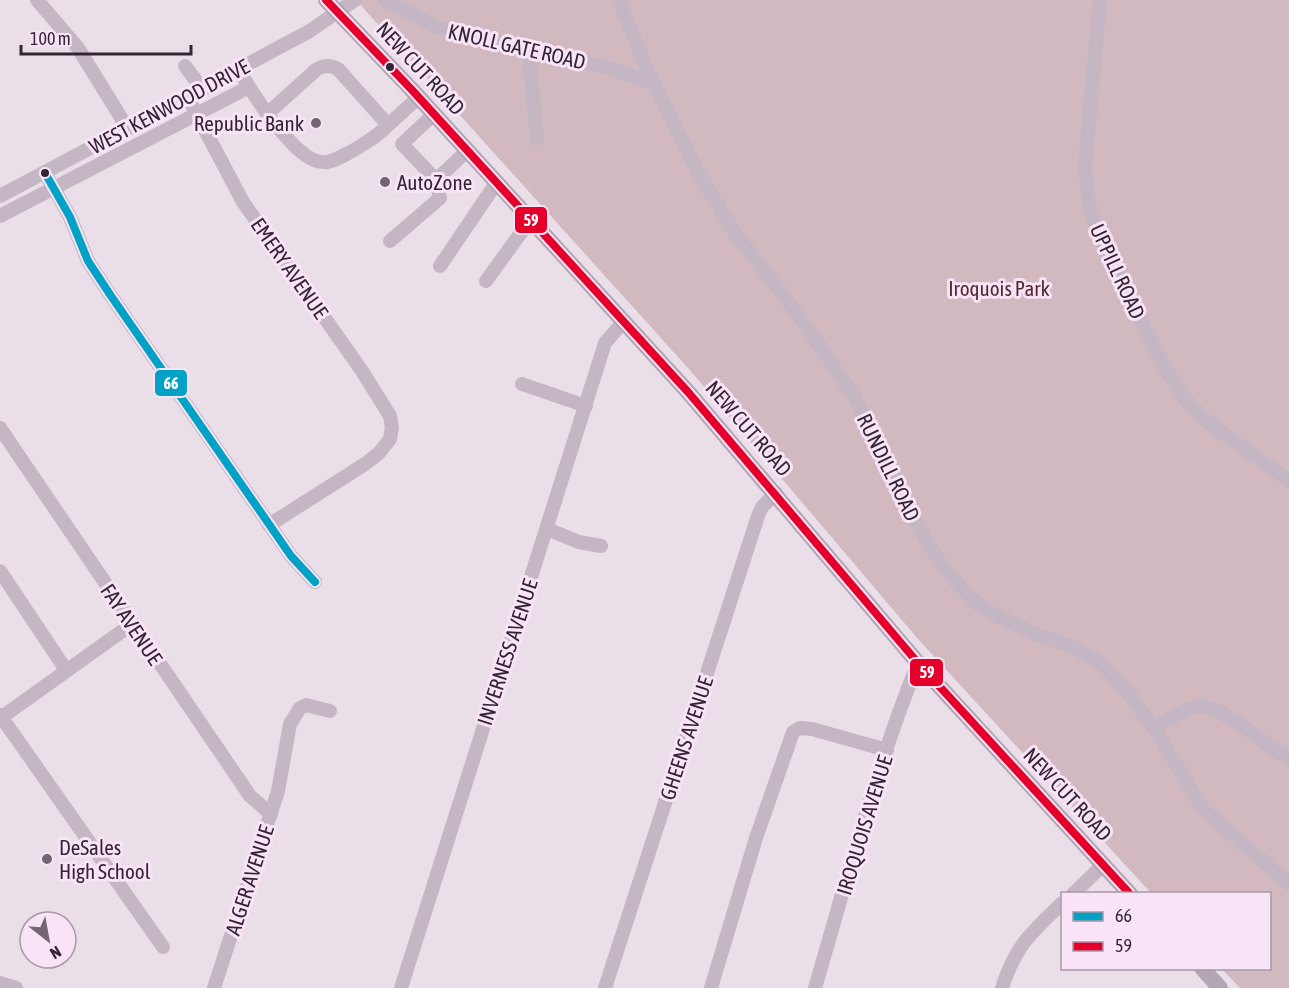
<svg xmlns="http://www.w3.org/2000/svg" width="1289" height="988" font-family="'Asap Condensed',sans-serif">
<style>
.green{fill:#d2b8bf}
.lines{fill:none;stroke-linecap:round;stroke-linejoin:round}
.minor{stroke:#c4b7c3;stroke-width:14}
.major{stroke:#b2a6b2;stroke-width:16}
.bus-1-casing{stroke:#f8e4f6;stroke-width:12}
.bus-2-casing{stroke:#f8e4f6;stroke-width:12}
.bus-1{stroke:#02a2c6;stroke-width:8}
.bus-2{stroke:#e4002b;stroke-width:8}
.bus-dot{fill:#322634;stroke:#f8e4f6;stroke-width:2}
.poi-dot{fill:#726673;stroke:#f8e4f6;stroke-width:2}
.labels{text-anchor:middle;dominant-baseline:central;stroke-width:6;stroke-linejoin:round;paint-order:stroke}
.street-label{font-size:21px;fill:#322634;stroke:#f8e4f6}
.poi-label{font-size:21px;fill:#322634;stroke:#f8e4f6;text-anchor:start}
.park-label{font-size:21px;fill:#512a2e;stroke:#f8e4f6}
.line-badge{stroke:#f8e4f6;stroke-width:2}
.badge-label{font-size:16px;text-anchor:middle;font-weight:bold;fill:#fff}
</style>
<rect width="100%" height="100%" fill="#eadee9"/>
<!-- green -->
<path class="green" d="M356,0H1289V988H1240L1222,969L1270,968V894L1151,893L918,639L688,368Z"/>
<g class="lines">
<!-- minor -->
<g class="minor">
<path d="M37,0L78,48L128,129"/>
<path d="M385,0L432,25L463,36L529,53L603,66L653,83"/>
<path d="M619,0L646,67L698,172L735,233L795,311L852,393L884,452L919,528L941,564L966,593L987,611L1033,633L1073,647L1090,656L1105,667L1126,690L1154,728L1203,809L1289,884"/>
<path d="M1100,0L1085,167L1089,203L1101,242L1168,373L1186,401L1204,419L1289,481"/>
<path d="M529,53L537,139"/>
<path d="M185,66L203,90"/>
<path d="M249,87L267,114L317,69C325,65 330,65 338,69L388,125L419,97"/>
<path d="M188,98L243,202L362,371L390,416L392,427L390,439L379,453L365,464L269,525"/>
<path d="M267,114C281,130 305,166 328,162C337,160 346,154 354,150C367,142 378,136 388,125"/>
<path d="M434,114L402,144L436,180"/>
<path d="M45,173L70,217L88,261L111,296L291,556L315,582"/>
<path d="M0,196L308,32L355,0"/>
<path d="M0,216L249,87L239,69"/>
<path d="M390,241L440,198L436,180L468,150"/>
<path d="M440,266L497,182"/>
<path d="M486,281L531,219"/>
<path d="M522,384L586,406"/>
<path d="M0,428L250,796L271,814"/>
<path d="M547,529L579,542L601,546"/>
<path d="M0,571L66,670"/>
<path d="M0,715L163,947"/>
<path d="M2,717L132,624"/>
<path d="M1154,728C1167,721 1181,710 1196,707C1224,702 1262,747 1289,758"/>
<path d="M1073,894L1103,865"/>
<path d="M0,983L16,988"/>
<path d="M214,988L278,791L290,724L300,708L306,705L330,711"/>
<path d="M401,988L605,343L624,321"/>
<path d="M605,988L758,516L762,507L776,493"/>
<path d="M711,988L756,838L793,732L800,728L812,729L887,750"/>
<path d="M815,988C847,879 875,769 918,663"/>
<path d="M1002,988C1015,946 1031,933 1062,903"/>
</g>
<!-- major -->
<g class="major">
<path d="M326,0L412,90L688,392L918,663L1130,894"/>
<path d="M1202,968L1220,988"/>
</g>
<defs>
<path id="bus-1" d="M45,173L70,217L88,261L111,296L291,556L315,582"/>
<path id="bus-2" d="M326,0L412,90L688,392L918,663L1130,894"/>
</defs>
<!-- bus-1 casing -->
<use href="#bus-1" class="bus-1-casing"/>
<!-- bus-2 casing -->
<use href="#bus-2" class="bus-2-casing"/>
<!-- bus-1 -->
<use href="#bus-1" class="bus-1"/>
<!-- bus-2 -->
<use href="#bus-2" class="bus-2"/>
</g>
<!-- markers -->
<g class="bus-dot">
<circle cx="390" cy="67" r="5"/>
<circle cx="45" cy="173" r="5"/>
</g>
<g class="poi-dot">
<circle cx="316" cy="123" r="6"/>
<circle cx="385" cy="182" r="6"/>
<circle cx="47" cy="859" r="6"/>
</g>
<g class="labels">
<!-- street labels -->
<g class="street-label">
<text transform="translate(517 46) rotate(13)">KNOLL GATE ROAD</text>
<text transform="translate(421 68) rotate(47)">NEW CUT ROAD</text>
<text transform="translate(169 106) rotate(-28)">WEST KENWOOD DRIVE</text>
<text transform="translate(290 268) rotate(55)">EMERY AVENUE</text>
<text transform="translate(1118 271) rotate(65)">UPPILL ROAD</text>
<text transform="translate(749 428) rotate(49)">NEW CUT ROAD</text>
<text transform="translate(889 467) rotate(64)">RUNDILL ROAD</text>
<text transform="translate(132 624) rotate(56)">FAY AVENUE</text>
<text transform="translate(507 652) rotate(-72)">INVERNESS AVENUE</text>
<text transform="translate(686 738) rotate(-72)">GHEENS AVENUE</text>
<text transform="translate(1068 794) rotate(47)">NEW CUT ROAD</text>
<text transform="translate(864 825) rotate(-73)">IROQUOIS AVENUE</text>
<text transform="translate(249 880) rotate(-72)">ALGER AVENUE</text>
</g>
<!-- poi labels -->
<g class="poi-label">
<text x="304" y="123" text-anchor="end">Republic Bank</text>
<text x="397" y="182">AutoZone</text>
<text x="59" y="847">DeSales<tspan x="59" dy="24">High School</tspan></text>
</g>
<!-- park labels -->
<g class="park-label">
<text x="999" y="288">Iroquois Park</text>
</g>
</g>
<g class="line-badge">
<rect x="514" y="206" width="34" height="28" rx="6" fill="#e4002b"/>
<rect x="154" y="369" width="34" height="28" rx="6" fill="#02a2c6"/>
<rect x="909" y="658" width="35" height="29" rx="6" fill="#e4002b"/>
</g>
<g class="badge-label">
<text x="531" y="226">59</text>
<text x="171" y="389">66</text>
<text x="927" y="678">59</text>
</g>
<!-- legend -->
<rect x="1061" y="892" width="210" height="78" fill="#f8e4f6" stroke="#a998a8" stroke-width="1.5"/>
<rect x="1073" y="912" width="30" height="9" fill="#02a2c6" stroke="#a998a8" stroke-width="1.5"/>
<text x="1115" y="922" font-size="18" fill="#322634">66</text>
<rect x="1073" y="942" width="30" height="9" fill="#e4002b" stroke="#a998a8" stroke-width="1.5"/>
<text x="1115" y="952" font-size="18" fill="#322634">59</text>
<!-- north arrow -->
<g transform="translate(48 940) rotate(149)"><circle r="28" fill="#f8e4f6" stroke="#a998a8" stroke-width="1.5"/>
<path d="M0-4.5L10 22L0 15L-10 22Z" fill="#726673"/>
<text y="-9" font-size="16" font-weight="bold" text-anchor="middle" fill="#322634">N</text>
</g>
<!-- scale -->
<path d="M21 45v9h170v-9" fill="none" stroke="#322634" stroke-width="3"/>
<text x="30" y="45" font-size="18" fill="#322634" stroke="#f8e4f6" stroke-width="4.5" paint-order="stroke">100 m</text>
</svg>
